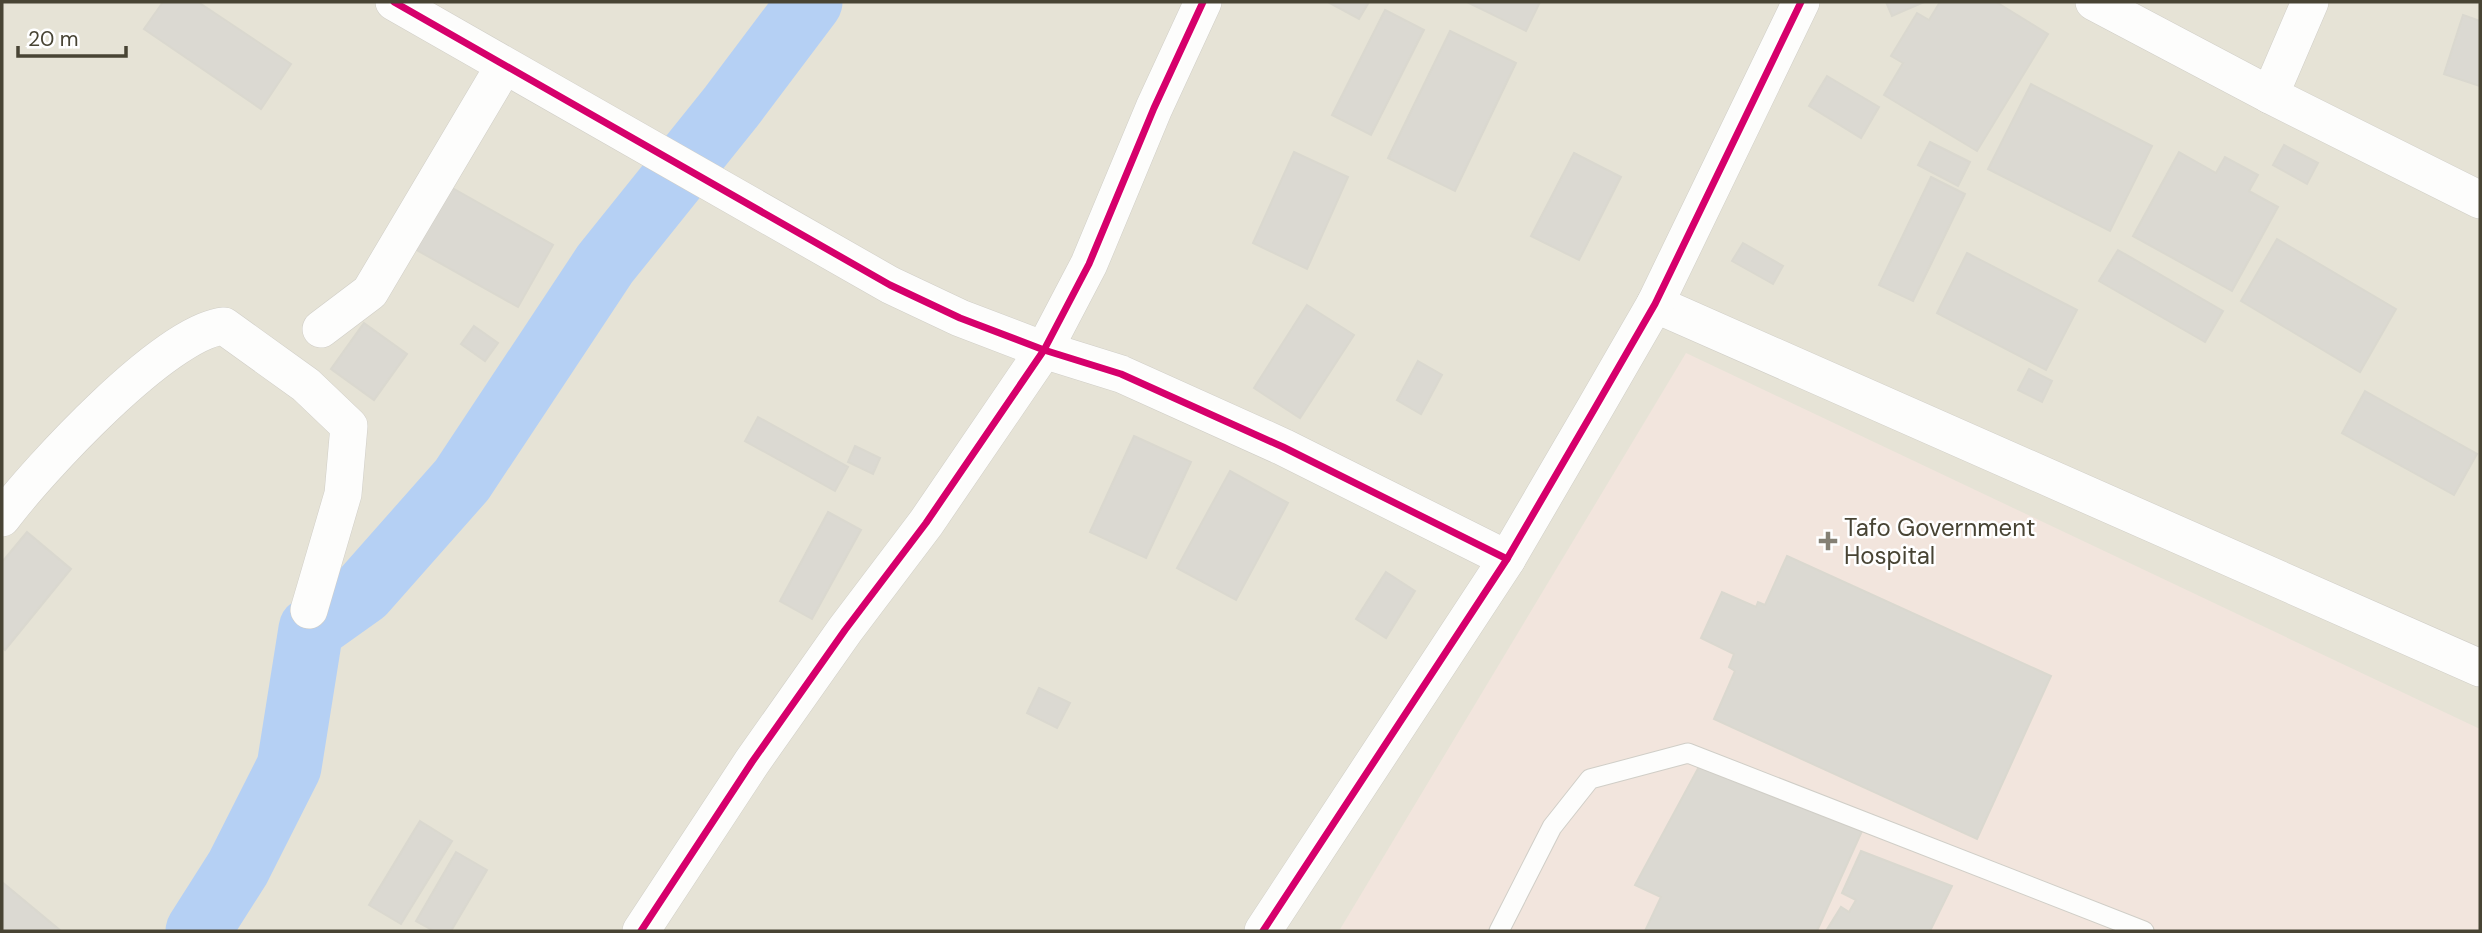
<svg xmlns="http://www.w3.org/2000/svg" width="2482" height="933" font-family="'DM Sans',sans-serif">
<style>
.residential{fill:#e6e3d6}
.medical{fill:#f2e5dd}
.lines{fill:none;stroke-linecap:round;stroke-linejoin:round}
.river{stroke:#b5d0f4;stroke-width:65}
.building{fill:#dbd9d2;stroke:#dad8cf;stroke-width:2}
.lane-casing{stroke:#d0cec7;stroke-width:21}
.street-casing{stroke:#d0cec7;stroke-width:38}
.lane{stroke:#fdfdfc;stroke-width:19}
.street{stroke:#fdfdfc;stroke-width:37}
.cycleway-casing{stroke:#fff;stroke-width:11}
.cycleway{stroke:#d6006c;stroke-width:7}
.poi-dot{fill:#848074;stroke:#fff;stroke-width:2.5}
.labels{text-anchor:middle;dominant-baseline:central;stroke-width:5;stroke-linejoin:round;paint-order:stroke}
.poi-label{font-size:24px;fill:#484434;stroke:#fff;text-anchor:start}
</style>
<rect width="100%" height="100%" fill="#f2f0ea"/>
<!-- residential -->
<rect class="residential" x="2" y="2" width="2478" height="929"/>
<!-- medical -->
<path class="medical" d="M1686,353L2480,729V931H1339Z"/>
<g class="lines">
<!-- river -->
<path class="river" d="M198,931L238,868L289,767L311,629L363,592L462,480L605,264L731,107L810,2"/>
</g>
<!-- building -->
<g class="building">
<path d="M163,2H198L291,64L261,109L144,29Z"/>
<path d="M1328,2H1369L1359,19Z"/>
<path d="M1467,2H1540L1526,31Z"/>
<path d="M1886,2H1924L1892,16Z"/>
<path d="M1940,2H1996L2048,34L1977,151L1884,95L1903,63L1891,56L1917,13L1929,20Z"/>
<path d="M1385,10L1424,30L1371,135L1332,115Z"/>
<path d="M2463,15L2480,21V86L2444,74Z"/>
<path d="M1450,31L1516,63L1455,191L1388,158Z"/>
<path d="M1827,76L1879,107L1861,138L1809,106Z"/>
<path d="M2031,84L2152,146L2110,231L1988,169Z"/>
<path d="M1930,142L1970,162L1958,186L1918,165Z"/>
<path d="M2284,145L2318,163L2307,184L2273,165Z"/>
<path d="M1294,152L1348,177L1307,269L1253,243Z"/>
<path d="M2179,152L2216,173L2225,157L2258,175L2249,191L2278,207L2232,291L2133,236Z"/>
<path d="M1574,153L1621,177L1579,260L1531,236Z"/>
<path d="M1931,177L1965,194L1913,301L1879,285Z"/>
<path d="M440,181L553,245L518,307L406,244Z"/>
<path d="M2277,239L2396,309L2360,372L2241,301Z"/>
<path d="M1743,243L1783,266L1773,284L1732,261Z"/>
<path d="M2118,250L2223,311L2205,342L2099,281Z"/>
<path d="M1967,253L2077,310L2046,370L1937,313Z"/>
<path d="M1307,305L1354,335L1300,418L1254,388Z"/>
<path d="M364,323L407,354L374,400L331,369Z"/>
<path d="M474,326L498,343L485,361L461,344Z"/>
<path d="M1418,361L1442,375L1421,414L1397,400Z"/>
<path d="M2029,369L2052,381L2042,402L2018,390Z"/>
<path d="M2365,391L2477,454L2454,495L2342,433Z"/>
<path d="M758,417L848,467L835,491L745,441Z"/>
<path d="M1134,436L1191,462L1146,558L1090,532Z"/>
<path d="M855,446L880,458L873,474L848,462Z"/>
<path d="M1230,471L1288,503L1236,600L1177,568Z"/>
<path d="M828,512L861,530L812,619L780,601Z"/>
<path d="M27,532L71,569L5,650L2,647V562Z"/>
<path d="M1787,556L2051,676L1977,839L1714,719L1735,671L1729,667L1734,654L1701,638L1722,592L1756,607L1758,602L1765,605Z"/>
<path d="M1386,572L1415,591L1386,638L1356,619Z"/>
<path d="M1039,688L1070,703L1057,728L1027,713Z"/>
<path d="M1701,763L1862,831L1817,931H1645L1661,897L1635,885Z"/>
<path d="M420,821L452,841L401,924L369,905Z"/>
<path d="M1861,851L1952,886L1930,931H1826L1841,907L1849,912L1856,900L1842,893Z"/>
<path d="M456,852L487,870L451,931H434L416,921Z"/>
<path d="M2,882L61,931H2Z"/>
</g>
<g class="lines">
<defs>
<path id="lane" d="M1499,931L1552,827L1590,779L1688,753L2144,931"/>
<g id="street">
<path d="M394,2L890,285L960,318L1044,350L1121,374L1283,447L1507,559"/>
<path d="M2094,2L2270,95L2480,200"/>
<path d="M2270,95L2310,2"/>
<path d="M1655,304L2480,668"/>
<path d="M321,329L370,292L504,66"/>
<path d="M2,518C38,470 166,331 224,326L306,385L349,426L343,494L309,610"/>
<path d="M641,931L752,762L845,630L926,523L1044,350L1089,264L1154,108L1203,2"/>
<path d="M1263,931L1507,559L1595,408L1655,304L1801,2"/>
</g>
</defs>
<!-- lane casing -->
<use href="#lane" class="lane-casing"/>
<!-- street casing -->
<use href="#street" class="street-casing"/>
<!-- lane -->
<use href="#lane" class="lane"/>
<!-- street -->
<use href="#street" class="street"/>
<defs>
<g id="cycleway">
<path d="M394,2L890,285L960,318L1044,350L1121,374L1283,447L1507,559"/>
<path d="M641,931L752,762L845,630L926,523L1044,350L1089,264L1154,108L1203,2"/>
<path d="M1263,931L1507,559L1595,408L1655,304L1801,2"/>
</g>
</defs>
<!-- cycleway casing -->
<use href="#cycleway" class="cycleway-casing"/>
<!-- cycleway -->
<use href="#cycleway" class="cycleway"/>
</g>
<!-- markers -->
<path class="poi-dot" d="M1824.5 530.5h7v7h7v7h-7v7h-7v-7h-7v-7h7z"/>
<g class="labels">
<!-- poi labels -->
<g class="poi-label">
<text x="1844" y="527">Tafo Government<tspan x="1844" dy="28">Hospital</tspan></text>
</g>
</g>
<!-- border -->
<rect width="2482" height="933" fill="none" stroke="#484434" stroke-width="7"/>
<!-- scale -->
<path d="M18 46v10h108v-10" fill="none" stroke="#484434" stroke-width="3.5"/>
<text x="28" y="46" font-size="21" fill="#484434" stroke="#ffffff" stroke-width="5" paint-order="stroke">20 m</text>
</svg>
